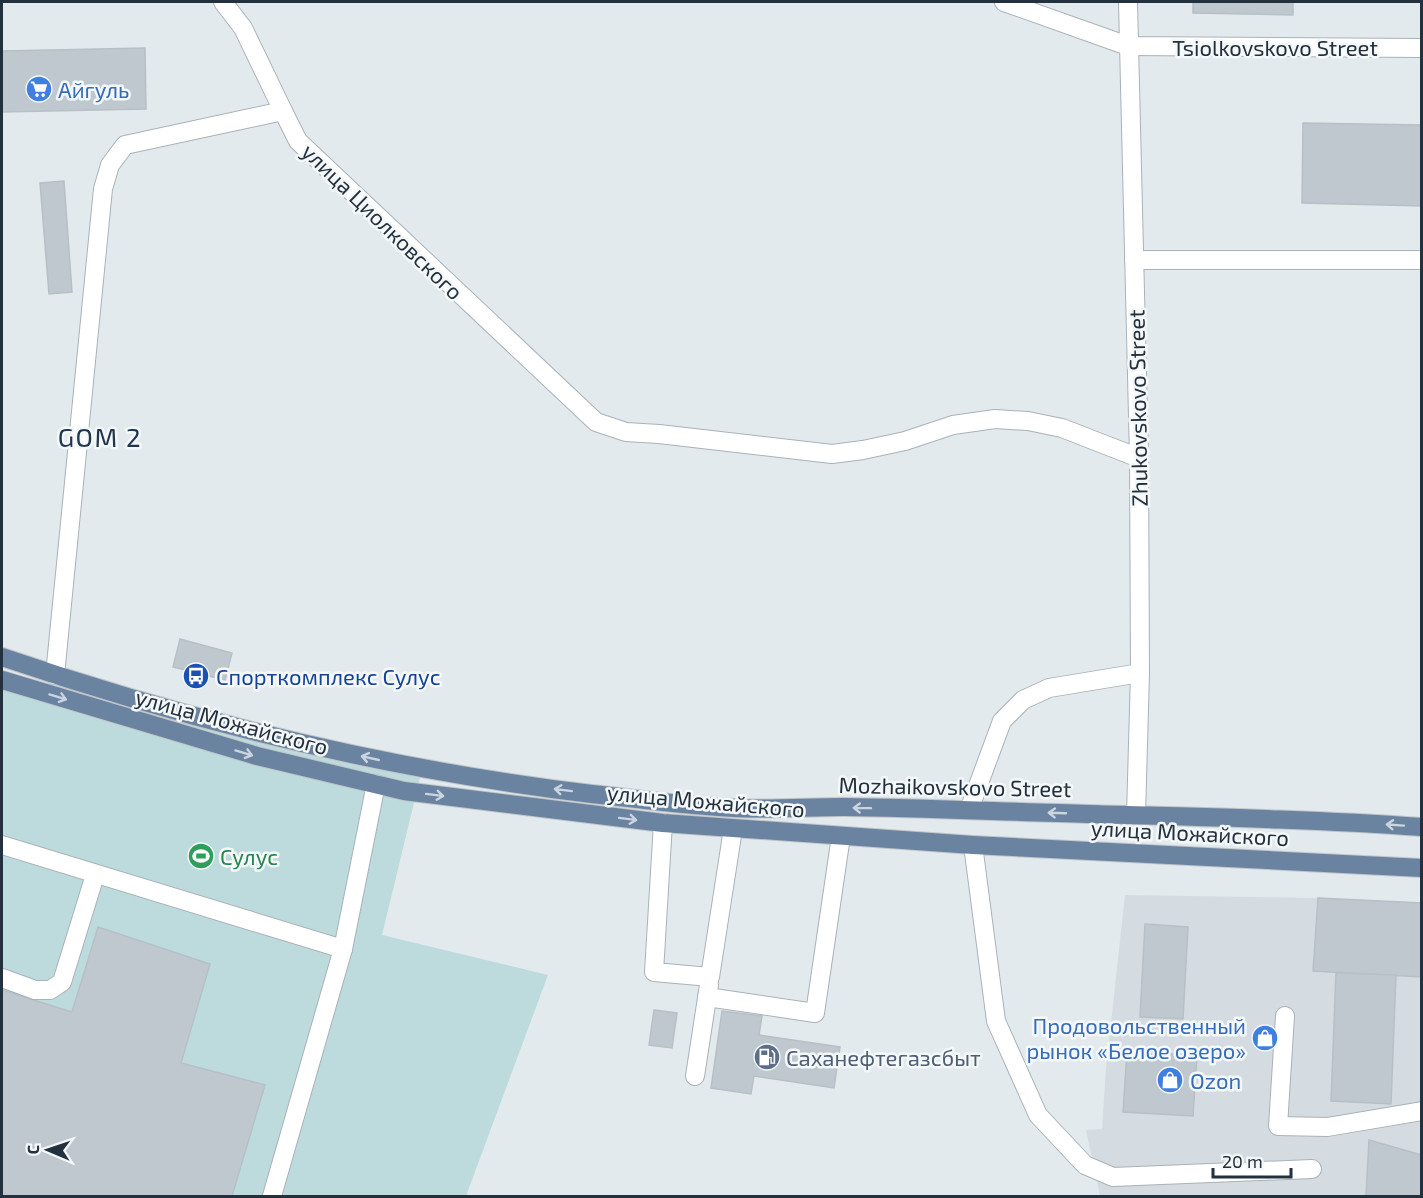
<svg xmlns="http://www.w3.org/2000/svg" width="1423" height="1198" font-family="'Exo 2',sans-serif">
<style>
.built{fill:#d5dce1}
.green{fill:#bddbdd}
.building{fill:#bfc8ce;stroke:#b6c0c6;stroke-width:1.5}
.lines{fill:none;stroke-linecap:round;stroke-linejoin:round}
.minor-casing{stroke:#a9b2b8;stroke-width:20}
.major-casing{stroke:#c1c5c9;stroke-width:20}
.minor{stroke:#fff;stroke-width:18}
.major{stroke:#6983a1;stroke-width:18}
.oneway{stroke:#cad5df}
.labels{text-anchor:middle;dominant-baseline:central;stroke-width:5;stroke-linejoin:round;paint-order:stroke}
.street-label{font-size:22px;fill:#23303e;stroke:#f4f8f9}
.shop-label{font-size:22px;fill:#366cbe;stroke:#f4f8f9;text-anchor:start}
.transit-label{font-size:22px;fill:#164399;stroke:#f4f8f9;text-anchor:start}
.leisure-label{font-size:22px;fill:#27864d;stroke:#f4f8f9;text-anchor:start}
.service-label{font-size:22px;fill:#4e5e75;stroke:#f4f8f9;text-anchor:start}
.quarter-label{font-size:26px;letter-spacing:1.5px;fill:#1f3550;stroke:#f4f8f9}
</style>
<rect width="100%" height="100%" fill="#e3eaed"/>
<!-- built -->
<path class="built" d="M1125,895L1318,898L1421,903V1196H1100L1086,1130L1102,1129L1106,1068Z"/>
<!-- green -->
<path class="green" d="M2,672L420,778L382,935L548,975L466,1196H2Z"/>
<!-- building -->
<g class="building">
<path d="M1193,2H1293V15L1193,13Z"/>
<path d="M145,48L146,109L2,112V51Z"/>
<path d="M1303,123L1422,125V206L1302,203Z"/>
<path d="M64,181L72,292L49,294L40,183Z"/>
<path d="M180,639L232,653L225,680L173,667Z"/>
<path d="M1318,898L1422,903V977L1313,971Z"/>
<path d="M1145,924L1188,927L1183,1019L1140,1017Z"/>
<path d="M98,927L210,964L181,1063L265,1085L232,1196H2V990L72,1012Z"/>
<path d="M1336,973L1396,975L1391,1104L1331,1101Z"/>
<path d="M654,1010L677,1013L672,1048L649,1045Z"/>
<path d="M722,1011L762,1016L759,1035L840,1047L834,1088L754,1076L751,1094L711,1088Z"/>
<path d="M1127,1051L1197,1055L1193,1116L1123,1112Z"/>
<path d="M1369,1140L1422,1155V1196H1366Z"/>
</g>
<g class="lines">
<defs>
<g id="minor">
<path d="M223,2L243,28L283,111"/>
<path d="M1004,2L1128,46L1422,48"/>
<path d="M1128,2L1139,458L1140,673L1136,815"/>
<path d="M1134,260H1422"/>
<path d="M55,675L103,189L110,165L125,145L283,111L298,141L596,422L626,432L659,434L832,454L863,450L905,441L953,425L995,419L1028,421L1062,428L1139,458"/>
<path d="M969,810L1002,721L1023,700L1049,688L1140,673"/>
<path d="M663,823L654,972L710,977L733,829"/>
<path d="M2,845L343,949L376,784"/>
<path d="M973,845L996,1021L1038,1115L1085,1165L1113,1177L1312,1169"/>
<path d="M2,978L35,990H50L62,982L95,875"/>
<path d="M707,997L815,1013L841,836"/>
<path d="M1285,1016L1278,1126L1327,1127L1422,1111"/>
<path d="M695,1076L709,985"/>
<path d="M272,1196L343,949"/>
</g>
<g id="major">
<path d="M2,657C192,722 391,770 592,794C639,799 687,806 735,808C771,810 808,807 844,807C926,808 1008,812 1089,814C1200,817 1311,819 1422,827"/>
<path d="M2,680L257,756L404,791L663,823L973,845L1422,868"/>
</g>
</defs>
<!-- minor casing -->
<use href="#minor" class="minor-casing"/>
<!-- major casing -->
<use href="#major" class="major-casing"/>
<!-- minor -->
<use href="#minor" class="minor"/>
<!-- major -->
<use href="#major" class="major"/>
</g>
<!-- one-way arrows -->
<defs><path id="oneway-shaft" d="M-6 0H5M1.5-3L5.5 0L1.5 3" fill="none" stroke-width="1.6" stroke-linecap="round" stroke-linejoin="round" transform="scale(1.5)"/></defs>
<g class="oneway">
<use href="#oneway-shaft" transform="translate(58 697) rotate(17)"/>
<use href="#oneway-shaft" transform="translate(244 753) rotate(17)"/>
<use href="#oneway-shaft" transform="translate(370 758) rotate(-167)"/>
<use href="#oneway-shaft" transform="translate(563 790) rotate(-173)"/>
<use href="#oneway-shaft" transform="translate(435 795) rotate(7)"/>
<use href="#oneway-shaft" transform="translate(862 808) rotate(-179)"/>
<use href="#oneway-shaft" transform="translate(1057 813) rotate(-178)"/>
<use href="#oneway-shaft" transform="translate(628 819) rotate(7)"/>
<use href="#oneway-shaft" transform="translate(1395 825) rotate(-176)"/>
</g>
<!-- icons -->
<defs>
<symbol id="supermarket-disc" viewBox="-11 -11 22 22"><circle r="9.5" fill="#3f7fe0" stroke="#f4f8f9"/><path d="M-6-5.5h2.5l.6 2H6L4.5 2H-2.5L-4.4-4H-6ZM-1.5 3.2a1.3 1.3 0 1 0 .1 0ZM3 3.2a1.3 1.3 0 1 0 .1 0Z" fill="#fff"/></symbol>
<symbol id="bus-disc" viewBox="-11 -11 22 22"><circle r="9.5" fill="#1a4fb4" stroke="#f4f8f9"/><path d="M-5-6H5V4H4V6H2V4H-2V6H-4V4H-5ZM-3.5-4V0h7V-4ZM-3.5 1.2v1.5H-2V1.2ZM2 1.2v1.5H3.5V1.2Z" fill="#fff"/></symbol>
<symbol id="stadium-disc" viewBox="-11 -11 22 22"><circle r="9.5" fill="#2e9e5b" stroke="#f4f8f9"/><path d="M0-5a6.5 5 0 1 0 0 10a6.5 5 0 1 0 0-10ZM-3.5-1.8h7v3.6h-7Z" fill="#fff"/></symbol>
<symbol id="shop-disc" viewBox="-11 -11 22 22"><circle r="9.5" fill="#3f7fe0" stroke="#f4f8f9"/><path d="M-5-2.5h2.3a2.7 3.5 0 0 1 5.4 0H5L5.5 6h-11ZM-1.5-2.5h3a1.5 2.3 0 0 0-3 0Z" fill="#fff"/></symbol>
<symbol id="fuel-disc" viewBox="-11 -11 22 22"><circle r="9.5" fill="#5c6f8a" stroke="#f4f8f9"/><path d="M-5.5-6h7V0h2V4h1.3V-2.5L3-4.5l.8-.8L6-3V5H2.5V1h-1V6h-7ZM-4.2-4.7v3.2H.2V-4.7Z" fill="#fff"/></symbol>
</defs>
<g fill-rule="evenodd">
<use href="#supermarket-disc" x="24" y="74" width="30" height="30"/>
<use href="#bus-disc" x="181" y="661" width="30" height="30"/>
<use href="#stadium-disc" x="186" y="841" width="30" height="30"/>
<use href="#shop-disc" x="1250" y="1023" width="30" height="30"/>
<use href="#fuel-disc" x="752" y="1042" width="30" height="30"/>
<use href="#shop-disc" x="1155" y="1065" width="30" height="30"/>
</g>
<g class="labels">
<!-- street labels -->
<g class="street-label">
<text x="1275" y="47">Tsiolkovskovo Street</text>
<text transform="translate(383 221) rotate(44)">улица Циолковского</text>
<text transform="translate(1137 408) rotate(-91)">Zhukovskovo Street</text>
<text transform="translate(232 721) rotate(15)">улица Можайского</text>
<text transform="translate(955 786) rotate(1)">Mozhaikovskovo Street</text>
<text transform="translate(706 800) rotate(5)">улица Можайского</text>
<text transform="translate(1190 832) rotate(3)">улица Можайского</text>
</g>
<!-- shop labels -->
<g class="shop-label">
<text x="58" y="89">Айгуль</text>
<text x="1246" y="1025" text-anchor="end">Продовольственный<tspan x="1246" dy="25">рынок «Белое озеро»</tspan></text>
<text x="1190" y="1080">Ozon</text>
</g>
<!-- transit labels -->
<g class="transit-label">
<text x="216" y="676">Спорткомплекс Сулус</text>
</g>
<!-- leisure labels -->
<g class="leisure-label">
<text x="220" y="856">Сулус</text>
</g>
<!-- service labels -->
<g class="service-label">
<text x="786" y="1057">Саханефтегазсбыт</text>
</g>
<!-- quarter labels -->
<g class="quarter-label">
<text x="100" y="436">GOM 2</text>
</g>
</g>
<!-- border -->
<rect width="1423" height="1198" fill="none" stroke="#23303e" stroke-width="6"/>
<!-- north arrow -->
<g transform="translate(48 1150) rotate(272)" stroke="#f4f8f9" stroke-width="4.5" paint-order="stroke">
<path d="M0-4.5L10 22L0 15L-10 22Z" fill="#23303e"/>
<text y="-9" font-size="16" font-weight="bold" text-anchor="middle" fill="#23303e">С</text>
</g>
<!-- scale -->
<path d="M1213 1168v9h78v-9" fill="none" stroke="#23303e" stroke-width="3"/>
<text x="1222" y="1168" font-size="18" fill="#23303e" stroke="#f4f8f9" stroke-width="4.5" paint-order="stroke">20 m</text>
</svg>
